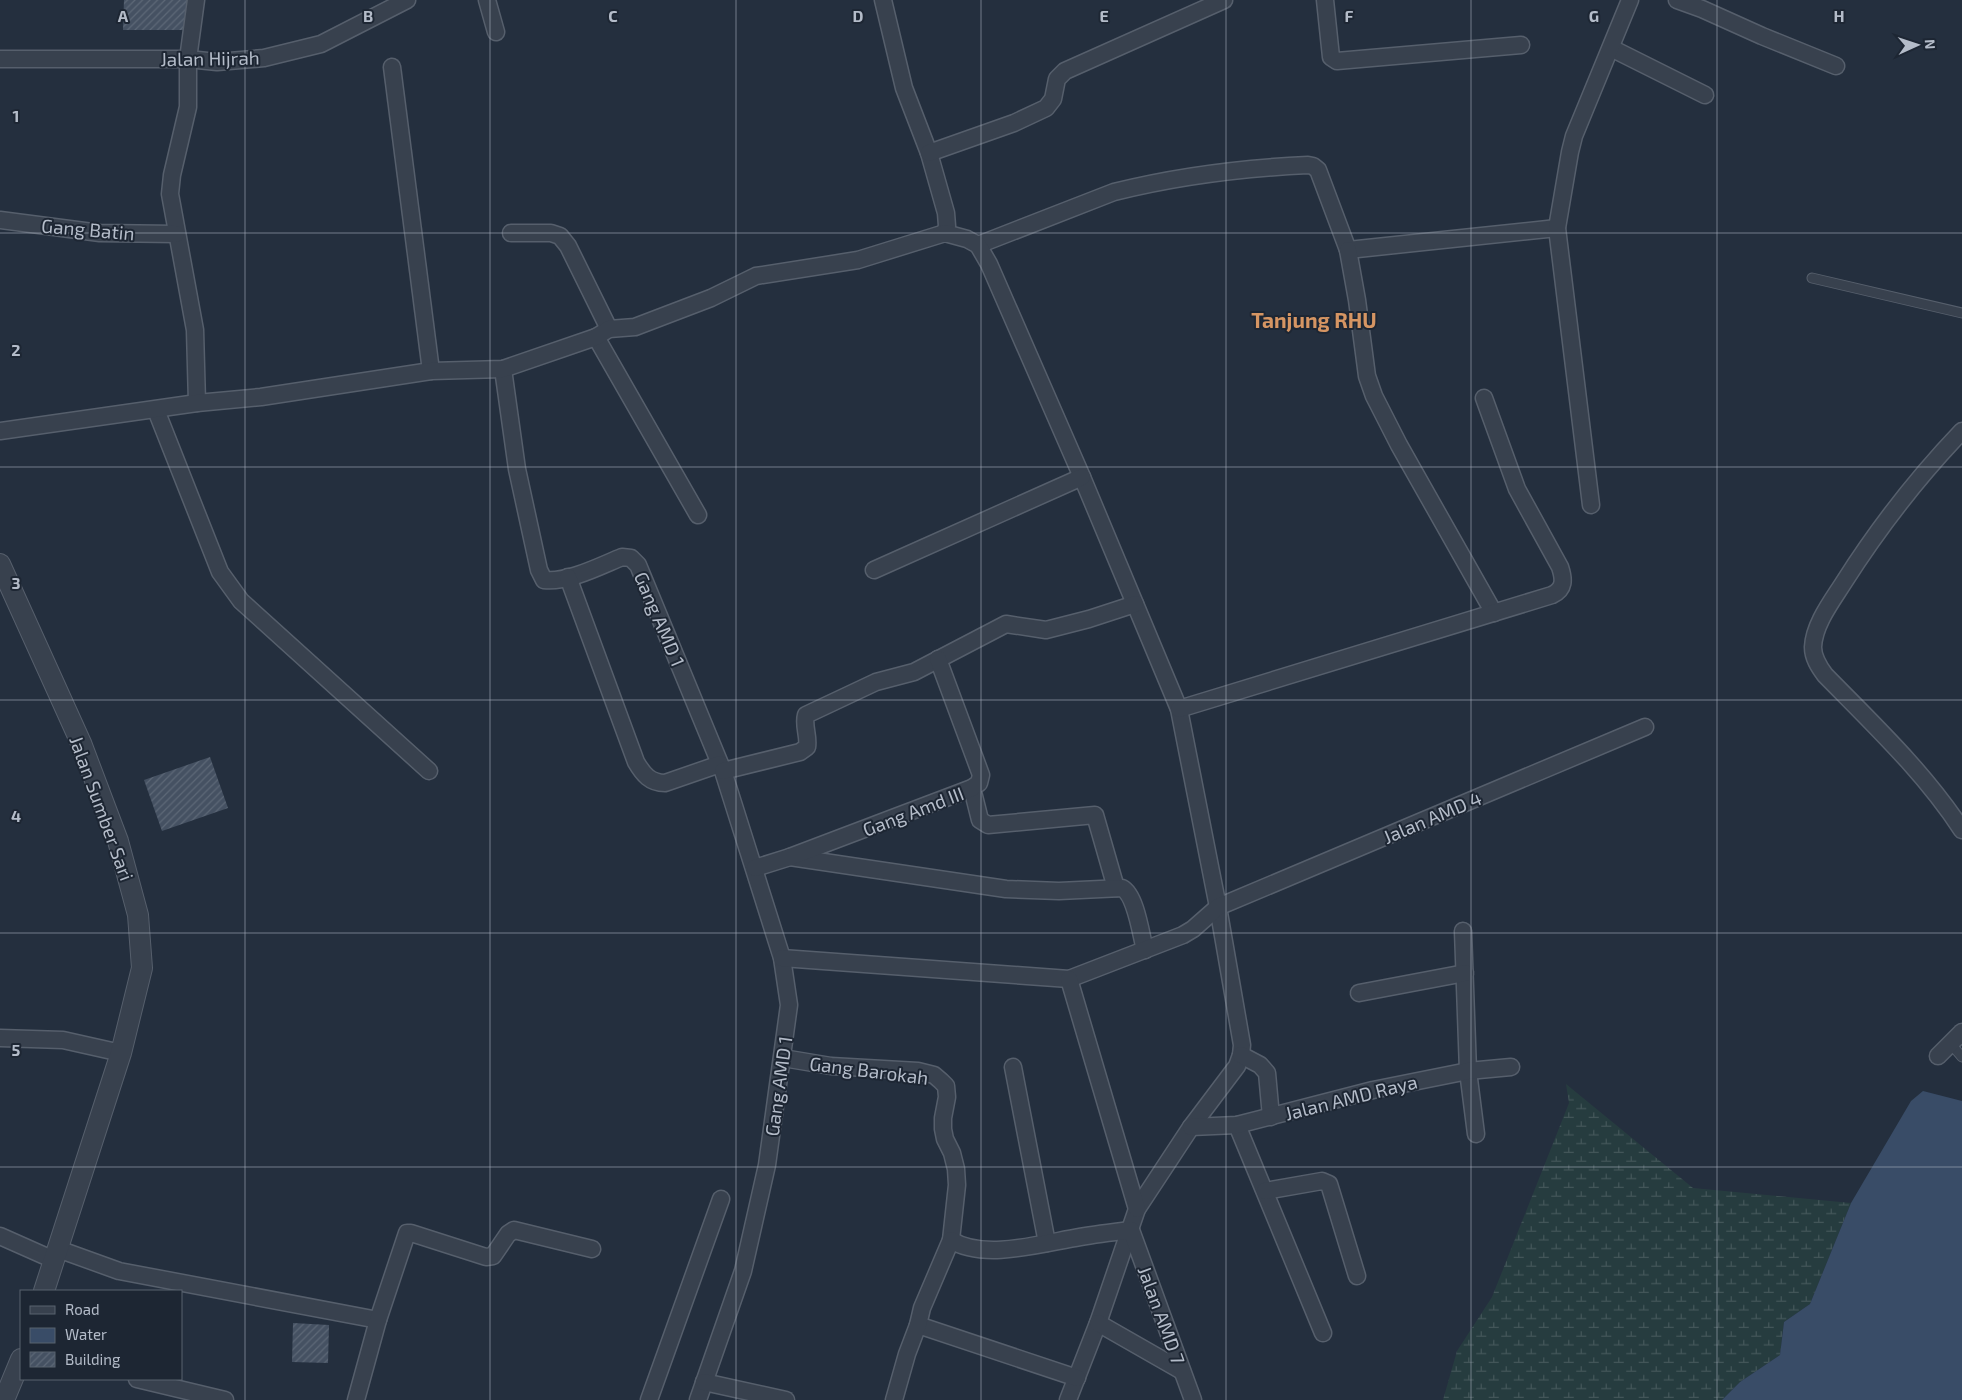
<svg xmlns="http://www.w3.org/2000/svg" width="1962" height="1400" font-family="'Exo 2',sans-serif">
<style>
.wetland{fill:url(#wetland-marsh)}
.water{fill:#394c67}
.building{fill:url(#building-hatch)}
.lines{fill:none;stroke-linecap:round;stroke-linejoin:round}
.service-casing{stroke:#565f6c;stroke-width:11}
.minor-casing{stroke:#565f6c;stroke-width:19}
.tertiary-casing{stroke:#565f6c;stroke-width:22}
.service{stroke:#38414e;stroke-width:9}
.minor{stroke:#38414e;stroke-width:16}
.tertiary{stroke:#38414e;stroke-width:20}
.grid{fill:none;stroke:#b4bcc9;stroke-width:1;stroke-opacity:0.55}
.labels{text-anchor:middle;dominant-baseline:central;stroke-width:4;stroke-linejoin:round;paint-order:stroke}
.street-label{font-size:19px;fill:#b4bcc9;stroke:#1d2633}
.quarter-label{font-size:21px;font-weight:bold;fill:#d59563;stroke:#1d2633}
.grid-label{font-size:16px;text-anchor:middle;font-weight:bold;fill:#b4bcc9;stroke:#1d2633;stroke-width:4;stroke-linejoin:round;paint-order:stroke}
</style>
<defs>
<pattern id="wetland-marsh" width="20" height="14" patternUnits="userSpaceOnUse" patternTransform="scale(1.25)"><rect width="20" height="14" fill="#263c3f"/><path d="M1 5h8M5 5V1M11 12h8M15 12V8" fill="none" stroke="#435659"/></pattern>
<pattern id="building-hatch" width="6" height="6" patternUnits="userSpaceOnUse" patternTransform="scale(1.25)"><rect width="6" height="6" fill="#455162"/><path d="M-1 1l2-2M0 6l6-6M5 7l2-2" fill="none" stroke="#5d6877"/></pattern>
</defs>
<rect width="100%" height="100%" fill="#242f3e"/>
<!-- wetland -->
<path class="wetland" d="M1566,1084L1693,1188L1851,1203L1810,1304L1784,1322L1780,1355L1740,1382L1722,1400H1443L1457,1351L1492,1297L1569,1103Z"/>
<!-- water -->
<path class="water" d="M1923,1091L1962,1101V1400H1722L1740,1382L1780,1355L1784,1322L1810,1304L1851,1203L1911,1101Z"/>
<!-- building -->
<g class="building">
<path d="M124,0H192V30H123Z"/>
<path d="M210,757L228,808L162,831L144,780Z"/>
<path d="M293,1323L329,1325L328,1363L292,1362Z"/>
</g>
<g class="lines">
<defs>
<g id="service">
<path d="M1812,278L1962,313"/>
<path d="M1951,1044L1962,1057"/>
</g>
<g id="minor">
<path d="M196,0L188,59V107L172,175L170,194L195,330L197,403"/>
<path d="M487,0L496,32"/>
<path d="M883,0L904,88L929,153L946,213L947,226L945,233"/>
<path d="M1325,0L1331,57L1337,61L1521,45"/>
<path d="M1677,0L1702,9L1762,36L1836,66"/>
<path d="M1611,48L1705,95"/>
<path d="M0,59H188L217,62L264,58L321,44L407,0"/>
<path d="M392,67L431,371"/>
<path d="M929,153L1014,123L1046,108L1053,99L1057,79L1065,71L1224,0"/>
<path d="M0,220L100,233L176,234"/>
<path d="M511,233H551L560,236L568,246L609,329"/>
<path d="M978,245L1114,192C1178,176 1243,168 1308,165L1313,166L1318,170L1348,250L1557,228"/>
<path d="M1348,250L1357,300L1367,376L1374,396L1399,445L1494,613"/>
<path d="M596,337L698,515"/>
<path d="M503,369L517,469L539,570L544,580C567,583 600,566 622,557L631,558L638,565L723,771L782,958L789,1005L767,1165L743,1271L698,1400"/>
<path d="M156,410L220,572L241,601L429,771"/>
<path d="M0,431L197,403L261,397L431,371L503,369L596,337L609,329L635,327L711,298L756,276L858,260L945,233L967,239L978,245L989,264L1082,477L1179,709L1218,907L1242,1045L1241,1055L1237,1066L1191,1127L1137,1209L1098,1323L1068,1400"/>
<path d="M1962,431C1917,478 1879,527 1844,582C1832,601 1814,624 1813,647C1813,658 1819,667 1825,675C1874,725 1924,772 1962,830"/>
<path d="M1591,505L1557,228L1570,152L1574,136L1630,0"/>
<path d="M874,570L1082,477"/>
<path d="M568,577L636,762C643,774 650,783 665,783L720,764"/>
<path d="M1179,709L1552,595C1565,589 1564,579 1560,567L1517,489L1484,398"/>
<path d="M723,771L800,752L807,747C809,736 803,726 806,715L876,682L914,672L1006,624L1046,630L1089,619L1135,604"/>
<path d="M972,788L980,820L988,825L1095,815L1116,888"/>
<path d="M790,857L1006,889L1059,891L1122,888C1136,895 1141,935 1145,950"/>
<path d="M755,868L790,857L972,788L979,783L981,775L974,756L938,659"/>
<path d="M1463,931L1468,1071L1476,1134"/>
<path d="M782,958L1069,979L1183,935L1193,929L1218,907L1645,727"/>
<path d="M1069,979L1137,1209"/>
<path d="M1359,993L1465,973"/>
<path d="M0,1038L63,1040L121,1053"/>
<path d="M1241,1055L1260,1065L1267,1073L1271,1117"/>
<path d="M1938,1056L1962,1032"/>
<path d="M783,1058L831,1066L918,1071L934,1075L941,1081L946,1086L947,1097L943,1118V1129L945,1139L952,1153L956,1169L957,1185L951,1240"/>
<path d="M1013,1067L1047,1243"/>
<path d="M1237,1125L1323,1333"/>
<path d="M1191,1127L1237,1125L1373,1090L1468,1071L1511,1067"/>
<path d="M1265,1191L1322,1181L1329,1184L1357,1276"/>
<path d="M0,1236L54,1260"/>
<path d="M58,1249L119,1271L378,1320"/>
<path d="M1098,1323L1182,1371"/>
<path d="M918,1325L1077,1378"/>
<path d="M137,1379L225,1400"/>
<path d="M704,1382L786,1400"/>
<path d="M356,1400L378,1320L407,1233H411L486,1257L493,1256L508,1234L514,1230L592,1249"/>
<path d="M649,1400L721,1199"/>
<path d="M894,1400L907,1354L918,1325L922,1308L951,1240C984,1261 1043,1243 1080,1237C1097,1234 1114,1232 1131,1230L1193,1400"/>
</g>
<g id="tertiary">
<path d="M0,564L81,743L118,841L138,915L142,968L121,1053L44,1291"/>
<path d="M4,1400L21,1359"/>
</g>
</defs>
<!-- service casing -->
<use href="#service" class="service-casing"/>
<!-- minor casing -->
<use href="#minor" class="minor-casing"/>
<!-- tertiary casing -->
<use href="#tertiary" class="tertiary-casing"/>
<!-- service -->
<use href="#service" class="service"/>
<!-- minor -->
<use href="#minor" class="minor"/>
<!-- tertiary -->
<use href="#tertiary" class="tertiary"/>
</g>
<!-- grid -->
<path class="grid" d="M245,0V1400M490,0V1400M736,0V1400M981,0V1400M1226,0V1400M1471,0V1400M1717,0V1400M0,233H1962M0,467H1962M0,700H1962M0,933H1962M0,1167H1962"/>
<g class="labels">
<!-- street labels -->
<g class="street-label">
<text transform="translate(210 58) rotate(-1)">Jalan Hijrah</text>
<text transform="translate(88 229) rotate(5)">Gang Batin</text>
<text transform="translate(660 619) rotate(67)">Gang AMD 1</text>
<text transform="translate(102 808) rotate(70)">Jalan Sumber Sari</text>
<text transform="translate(913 811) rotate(-21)">Gang Amd III</text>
<text transform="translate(1432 817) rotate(-23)">Jalan AMD 4</text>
<text transform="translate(869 1070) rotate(7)">Gang Barokah</text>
<text transform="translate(778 1086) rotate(-82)">Gang AMD 1</text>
<text transform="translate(1351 1097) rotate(-14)">Jalan AMD Raya</text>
<text transform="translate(1162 1315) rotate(70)">Jalan AMD 7</text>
</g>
<!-- quarter labels -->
<g class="quarter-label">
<text x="1314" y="319">Tanjung RHU</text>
</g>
</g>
<g class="grid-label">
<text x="123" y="22">A</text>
<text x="368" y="22">B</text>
<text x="613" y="22">C</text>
<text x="858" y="22">D</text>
<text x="1104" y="22">E</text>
<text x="1349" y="22">F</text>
<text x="1594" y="22">G</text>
<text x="1839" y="22">H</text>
<text x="16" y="122">1</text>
<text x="16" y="356">2</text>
<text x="16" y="589">3</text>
<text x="16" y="822">4</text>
<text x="16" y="1056">5</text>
</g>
<!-- legend -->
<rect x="20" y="1290" width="162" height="90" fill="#1d2633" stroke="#59626f"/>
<rect x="30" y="1306" width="25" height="8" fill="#38414e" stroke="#59626f"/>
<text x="65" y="1315" font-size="15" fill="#b4bcc9">Road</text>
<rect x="30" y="1328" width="25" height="15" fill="#394c67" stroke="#59626f"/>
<text x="65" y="1340" font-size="15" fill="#b4bcc9">Water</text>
<rect x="30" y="1352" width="25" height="15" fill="url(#building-hatch)" stroke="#59626f"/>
<text x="65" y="1365" font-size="15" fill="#b4bcc9">Building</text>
<!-- north arrow -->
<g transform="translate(1917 45) rotate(87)" stroke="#1d2633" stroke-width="4" paint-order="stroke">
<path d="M0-4L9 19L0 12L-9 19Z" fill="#b4bcc9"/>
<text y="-8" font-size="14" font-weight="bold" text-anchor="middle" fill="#b4bcc9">N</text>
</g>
</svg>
